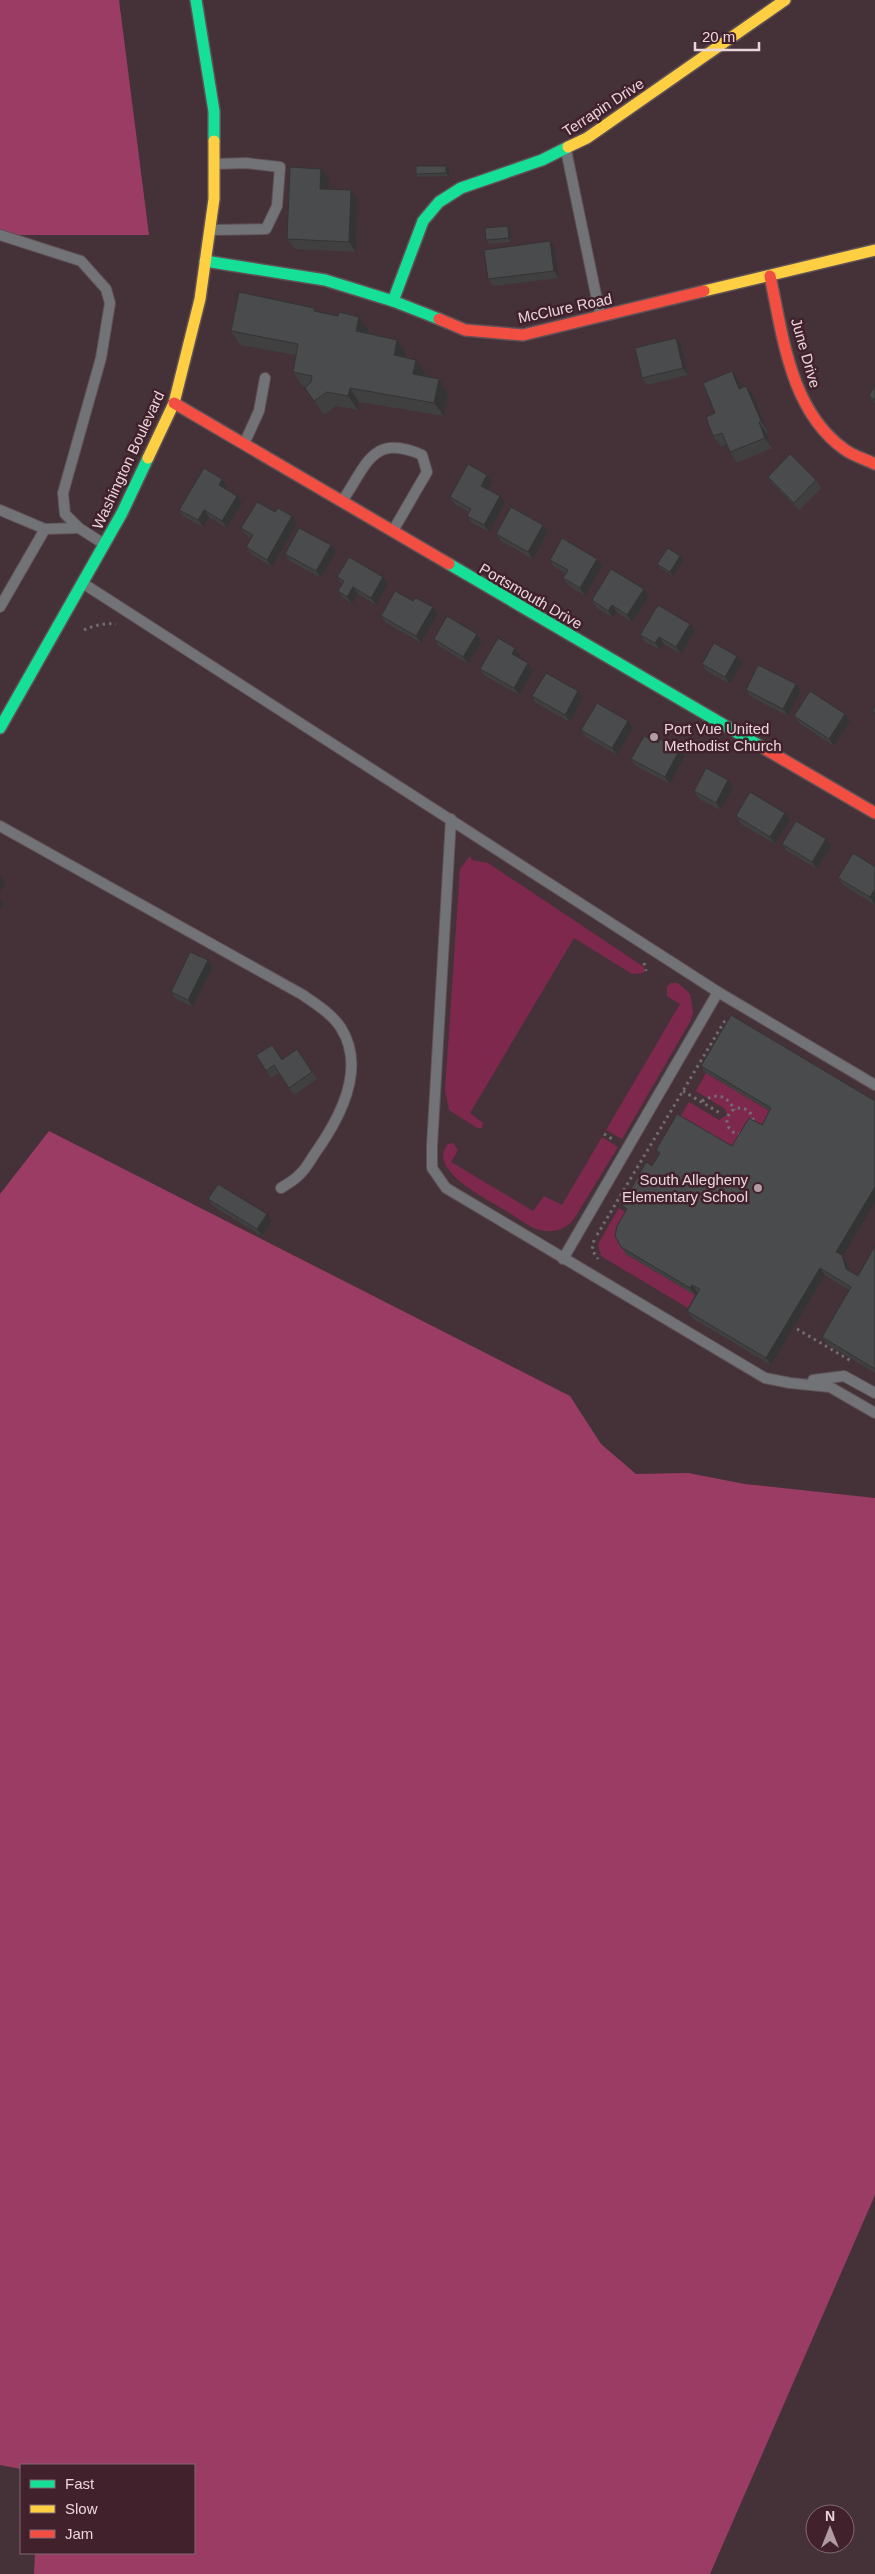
<svg xmlns="http://www.w3.org/2000/svg" width="875" height="2574" font-family="Arial,sans-serif">
<style>
.green{fill:#7e284e}
.forest{fill:#9b3c65}
.lines{fill:none;stroke-linecap:round;stroke-linejoin:round}
.lane-casing{stroke:#605156;stroke-width:12}
.fast-casing{stroke:#605156;stroke-width:14}
.slow-casing{stroke:#605156;stroke-width:14}
.jam-casing{stroke:#605156;stroke-width:14}
.path{stroke:#726d71;stroke-width:3;stroke-dasharray:2.5 4;stroke-linecap:butt}
.lane{stroke:#717377;stroke-width:10}
.fast{stroke:#16e098;stroke-width:11}
.slow{stroke:#ffcf43;stroke-width:11}
.jam{stroke:#f24e42;stroke-width:11}
.wall{fill:#404041}
.shaded-wall{fill:#343435}
.building{fill:#4a4b4c;stroke:#343435}
.poi-dot{fill:#b19ca3;stroke:#40212c;stroke-width:2}
.labels{text-anchor:middle;dominant-baseline:central;stroke-width:5;stroke-linejoin:round;paint-order:stroke}
.street-label{font-size:15px;fill:#ebd5dc;stroke:#40212c}
.poi-label{font-size:15px;fill:#ebd5dc;stroke:#40212c;text-anchor:start}
</style>
<rect width="100%" height="100%" fill="#443238"/>
<!-- green -->
<g class="green">
<path d="M470,856L472,860L488,863L644,967V973L632,974L574,938L470,1113L483,1123L482,1128H477L449,1110L445,1090L460,869Z"/>
<path d="M671,983H678L690,994L693,1012L691,1020L622,1139L606,1130L680,1004L667,996V987Z"/>
<path d="M706,1073L776,1115L737,1153L679,1119L689,1102L719,1120L727,1115L725,1109L696,1091Z"/>
<path d="M602,1137L618,1147L574,1219C568,1227 558,1232 547,1231C532,1231 516,1216 503,1209C487,1199 426,1170 448,1144L453,1143L458,1150L451,1162L533,1211L544,1196L562,1205Z"/>
<path d="M619,1208L632,1216L620,1243L626,1254L695,1295L688,1308L601,1256L598,1244Z"/>
</g>
<!-- forest -->
<g class="forest">
<path d="M0,0H119L149,235H0Z"/>
<path d="M49,1131L570,1396L601,1444L636,1474L688,1473L745,1484L875,1498V2195L710,2574H34L35,2553H194V2465H21V2469L0,2465V1194Z"/>
</g>
<g class="lines">
<defs>
<g id="lane">
<path d="M566,150L600,314"/>
<path d="M210,230L266,229L277,206L280,167L246,163L215,164"/>
<path d="M0,235L81,261L106,289L110,303L101,358L63,493L65,514L79,528L104,544"/>
<path d="M244,444L259,411L265,378"/>
<path d="M343,500C367,464 373,433 422,455L427,472L394,529"/>
<path d="M0,510L45,529L79,528"/>
<path d="M84,584L718,992L875,1085"/>
<path d="M0,607L45,529"/>
<path d="M451,819L432,1146V1168L446,1188L765,1378L790,1383L830,1387L875,1413"/>
<path d="M0,826L303,995C317,1005 332,1014 341,1028C366,1068 341,1116 318,1149C312,1157 307,1168 300,1174C295,1180 287,1184 281,1188"/>
<path d="M563,1259L718,992"/>
<path d="M813,1380L844,1376L875,1393"/>
</g>
<g id="fast">
<path d="M196,0L214,111V141"/>
<path d="M205,261L325,280L393,301L439,319"/>
<path d="M393,301L423,221L439,202L461,188L542,160L568,147"/>
<path d="M449,564L760,746"/>
<path d="M0,728L122,513L148,458"/>
</g>
<g id="slow">
<path d="M568,147L587,138L785,0"/>
<path d="M704,291L875,250"/>
<path d="M148,458L174,403L200,299L214,199V141"/>
</g>
<g id="jam">
<path d="M770,276C783,336 790,410 844,449C853,456 865,459 875,464"/>
<path d="M439,319L465,330L523,335L704,291"/>
<path d="M174,403L449,564"/>
<path d="M760,746L875,813"/>
</g>
</defs>
<!-- lane casing -->
<use href="#lane" class="lane-casing"/>
<!-- fast casing -->
<use href="#fast" class="fast-casing"/>
<!-- slow casing -->
<use href="#slow" class="slow-casing"/>
<!-- jam casing -->
<use href="#jam" class="jam-casing"/>
<!-- path -->
<g class="path">
<path d="M84,630C95,625 104,623 116,624"/>
<path d="M644,963L646,971"/>
<path d="M683,1091L720,1113"/>
<path d="M702,1101C718,1093 725,1094 735,1110"/>
<circle cx="740" cy="1121" r="13"/>
<path d="M604,1134L614,1140"/>
<path d="M597,1235L724,1022L730,1020"/>
<path d="M594,1240L592,1250L598,1259"/>
<path d="M797,1329L851,1361"/>
</g>
<!-- lane -->
<use href="#lane" class="lane"/>
<!-- fast -->
<use href="#fast" class="fast"/>
<!-- slow -->
<use href="#slow" class="slow"/>
<!-- jam -->
<use href="#jam" class="jam"/>
</g>
<!-- wall -->
<g class="wall">
<path d="M321,169L329,179L328,189L351,190L358,200L356,252L295,249L287,239Z"/>
<path d="M449,169V176L418,177L416,174Z"/>
<path d="M508,226L510,229L511,242L489,244L486,240Z"/>
<path d="M555,249L559,278L493,286L488,279Z"/>
<path d="M314,308L317,312L338,316L359,317L369,330L368,334L397,340L406,353L405,357L425,373V376L439,379L448,393L444,416L359,402L358,410L336,406L324,415L305,388L306,387L302,386L293,372L296,355L240,345L231,331Z"/>
<path d="M676,338L681,345L688,375L647,385L642,378Z"/>
<path d="M739,381L742,388L754,397L768,432L766,433L772,448L737,463L730,452L727,444L721,447L713,436L715,413Z"/>
<path d="M875,385V404L869,396Z"/>
<path d="M487,475L492,482L488,489L500,496L505,503L489,532L472,523L467,516L469,512L455,504L450,497Z"/>
<path d="M768,477L816,480L821,488L799,510L773,484Z"/>
<path d="M222,479L227,486L226,489L237,496L242,503L227,528L209,517L203,527L184,517L179,510Z"/>
<path d="M275,512L297,523L272,567L251,554L246,547L251,538L246,535L241,528Z"/>
<path d="M548,532L533,559L501,541L496,534Z"/>
<path d="M331,545L336,552L321,578L290,561L285,554Z"/>
<path d="M680,556L683,560L673,576L660,568L657,564Z"/>
<path d="M597,559L602,566L585,596L568,585L563,578L566,573L554,567L550,560Z"/>
<path d="M337,577H383L388,584L376,605L358,594L352,604L343,598L338,591L342,584Z"/>
<path d="M649,597L632,622L617,612L613,618L597,608L592,600Z"/>
<path d="M413,601L433,607L438,614L421,643L386,623L381,616Z"/>
<path d="M690,624L695,631L681,654L664,644L660,650L645,642L640,635Z"/>
<path d="M477,634L482,641L468,664L439,646L434,639Z"/>
<path d="M520,655L518,658L528,663L533,671L519,695L485,676L480,669Z"/>
<path d="M742,663L730,684L707,671L702,664Z"/>
<path d="M796,684L801,691L788,716L751,697L746,690Z"/>
<path d="M532,696L583,698L570,722L537,704Z"/>
<path d="M845,714L850,721L834,746L799,723L794,716Z"/>
<path d="M628,721L633,728L617,755L586,737L581,730Z"/>
<path d="M658,743L685,756L670,784L636,766L631,759Z"/>
<path d="M728,780L733,787L721,810L699,799L694,791Z"/>
<path d="M785,813L790,820L775,844L741,824L736,816Z"/>
<path d="M826,839L831,846L817,869L787,851L782,844Z"/>
<path d="M875,867V905L843,885L838,878Z"/>
<path d="M208,960L213,967L193,1007L176,999L171,992Z"/>
<path d="M731,1015L843,1256L847,1262L850,1272L858,1276L875,1246V1373L827,1344L822,1337L849,1290L825,1275L771,1365L692,1318L687,1311L698,1292H697L695,1295L626,1254L621,1247L626,1211L622,1205L652,1166L659,1154L656,1150L732,1146L762,1125L770,1111L706,1073L701,1066Z"/>
<path d="M297,1049L317,1079L294,1095L278,1073L271,1078L256,1055L282,1060Z"/>
<path d="M208,1199L272,1221L262,1236L213,1206Z"/>
</g>
<!-- shaded-wall -->
<g class="shaded-wall">
<path d="M446,166L449,169V176L446,173Z"/>
<path d="M321,169L329,179L328,199L320,189Z"/>
<path d="M351,190L358,200L356,252L349,242Z"/>
<path d="M508,226L510,229L511,242L509,238Z"/>
<path d="M550,241L555,249L559,278L554,271Z"/>
<path d="M359,317L369,330L366,345L356,331Z"/>
<path d="M676,338L681,345L688,375L683,368Z"/>
<path d="M397,340L406,353L403,369L394,355Z"/>
<path d="M416,360L425,373L423,388L413,374Z"/>
<path d="M732,371L739,381L747,400L739,389Z"/>
<path d="M439,379L448,393L444,416L434,403Z"/>
<path d="M746,386L754,397L768,432L761,421Z"/>
<path d="M350,388L359,402L358,410L348,396Z"/>
<path d="M759,422L766,433L772,448L765,438Z"/>
<path d="M487,475L492,482L486,493L481,486Z"/>
<path d="M222,479L227,486L224,492L219,485Z"/>
<path d="M237,496L242,503L227,528L222,521Z"/>
<path d="M500,496L505,503L489,532L484,525Z"/>
<path d="M204,510L209,517L203,527L198,520Z"/>
<path d="M292,516L297,523L272,567L267,560Z"/>
<path d="M543,525L548,532L533,559L528,552Z"/>
<path d="M331,545L336,552L321,578L316,571Z"/>
<path d="M680,556L683,560L673,576L670,572Z"/>
<path d="M597,559L602,566L585,596L580,588Z"/>
<path d="M383,577L388,584L376,605L371,598Z"/>
<path d="M353,587L358,594L352,604L347,597Z"/>
<path d="M644,589L649,597L632,622L627,615Z"/>
<path d="M612,605L617,612L613,618L608,611Z"/>
<path d="M433,607L438,614L421,643L416,636Z"/>
<path d="M690,624L695,631L681,654L676,647Z"/>
<path d="M477,634L482,641L468,664L463,657Z"/>
<path d="M659,637L664,644L660,650L655,643Z"/>
<path d="M515,648L520,655L517,661L512,654Z"/>
<path d="M737,656L742,663L730,684L725,677Z"/>
<path d="M528,663L533,671L519,695L514,688Z"/>
<path d="M796,684L801,691L788,716L783,709Z"/>
<path d="M578,691L583,698L570,722L565,715Z"/>
<path d="M845,714L850,721L834,746L829,739Z"/>
<path d="M628,721L633,728L617,755L612,748Z"/>
<path d="M680,749L685,756L670,784L665,777Z"/>
<path d="M728,780L733,787L721,810L716,803Z"/>
<path d="M785,813L790,820L775,844L770,837Z"/>
<path d="M826,839L831,846L817,869L812,862Z"/>
<path d="M0,876L5,883L0,892Z"/>
<path d="M875,889V905L870,897Z"/>
<path d="M0,900L3,904L0,909Z"/>
<path d="M208,960L213,967L193,1007L188,1000Z"/>
<path d="M875,1187V1202L843,1256L847,1262L851,1277L836,1252Z"/>
<path d="M267,1214L272,1221L262,1236L257,1229Z"/>
<path d="M820,1268L825,1275L771,1365L766,1358Z"/>
<path d="M692,1285L697,1292L695,1295L690,1288Z"/>
</g>
<!-- building -->
<g class="building">
<path d="M416,166H446V173L416,174Z"/>
<path d="M290,167L321,169L320,189L351,190L349,242L287,239Z"/>
<path d="M508,226L509,238L486,240L485,228Z"/>
<path d="M550,241L554,271L488,279L484,250Z"/>
<path d="M239,292L314,308V311L338,316L339,312L359,317L356,331L397,340L394,355L416,360L413,374L439,379L434,403L350,388L348,396L327,392L314,401L305,388L311,382L312,376L293,372L298,344L231,331Z"/>
<path d="M676,338L683,368L642,378L635,348Z"/>
<path d="M732,371L739,389L746,386L761,421L759,422L765,438L730,452L722,433L713,436L706,417L715,413L703,383Z"/>
<path d="M875,385V400L869,396Z"/>
<path d="M790,454L816,480L794,503L768,477Z"/>
<path d="M468,464L487,475L481,486L500,496L484,525L467,516L471,509L450,497Z"/>
<path d="M204,468L222,479L219,485L237,496L222,521L204,510L198,520L179,510Z"/>
<path d="M257,502L275,512L278,508L292,516L267,560L246,547L253,535L241,528Z"/>
<path d="M511,507L543,525L528,552L496,534Z"/>
<path d="M299,528L331,545L316,571L285,554Z"/>
<path d="M562,538L597,559L580,588L563,578L568,570L550,560Z"/>
<path d="M668,548L680,556L670,572L657,564Z"/>
<path d="M349,557L383,577L371,598L353,587L347,597L338,591L344,581L337,577Z"/>
<path d="M611,569L644,589L627,615L612,605L608,611L592,600Z"/>
<path d="M395,591L413,601L416,598L433,607L416,636L381,616Z"/>
<path d="M658,605L690,624L676,647L659,637L655,643L640,635Z"/>
<path d="M447,616L477,634L463,657L434,639Z"/>
<path d="M498,638L515,648L512,654L528,663L514,688L480,669Z"/>
<path d="M714,643L737,656L725,677L702,664Z"/>
<path d="M758,665L796,684L783,709L746,690Z"/>
<path d="M546,673L578,691L565,715L532,696Z"/>
<path d="M810,691L845,714L829,739L794,716Z"/>
<path d="M597,703L628,721L612,748L581,730Z"/>
<path d="M875,706V713L872,711Z"/>
<path d="M644,736L658,743L660,739L680,749L665,777L631,759Z"/>
<path d="M706,768L728,780L716,803L694,791Z"/>
<path d="M750,792L785,813L770,837L736,816Z"/>
<path d="M796,821L826,839L812,862L782,844Z"/>
<path d="M853,853L875,867V889L870,897L838,878Z"/>
<path d="M190,952L208,960L188,1000L171,992Z"/>
<path d="M731,1015L875,1101V1187L836,1252L842,1255L846,1269L858,1276L875,1246V1369L822,1337L851,1287L820,1268L766,1358L687,1311L700,1289L692,1285L690,1288L621,1247L615,1236L617,1226L627,1209L622,1205L646,1162L652,1166L660,1153L656,1150L677,1114L732,1146L749,1118L762,1125L771,1108L701,1066Z"/>
<path d="M272,1045L282,1060L297,1049L312,1072L289,1088L274,1065L266,1071L256,1055Z"/>
<path d="M218,1184L267,1214L257,1229L208,1199Z"/>
</g>
<!-- markers -->
<g class="poi-dot">
<circle cx="654" cy="737" r="5"/>
<circle cx="758" cy="1188" r="5"/>
</g>
<g class="labels">
<!-- street labels -->
<g class="street-label">
<text transform="translate(603 107) rotate(-33)">Terrapin Drive</text>
<text transform="translate(565 308) rotate(-12)">McClure Road</text>
<text transform="translate(806 353) rotate(74)">June Drive</text>
<text transform="translate(128 460) rotate(-65)">Washington Boulevard</text>
<text transform="translate(531 596) rotate(30)">Portsmouth Drive</text>
</g>
<!-- poi labels -->
<g class="poi-label">
<text x="664" y="728">Port Vue United<tspan x="664" dy="17">Methodist Church</tspan></text>
<text x="748" y="1179" text-anchor="end">South Allegheny<tspan x="748" dy="17">Elementary School</tspan></text>
</g>
</g>
<!-- legend -->
<rect x="20" y="2464" width="175" height="90" fill="#40212c" stroke="#846972"/>
<rect x="30" y="2480" width="25" height="8" fill="#16e098" stroke="#846972"/>
<text x="65" y="2489" font-size="15" fill="#ebd5dc">Fast</text>
<rect x="30" y="2505" width="25" height="8" fill="#ffcf43" stroke="#846972"/>
<text x="65" y="2514" font-size="15" fill="#ebd5dc">Slow</text>
<rect x="30" y="2530" width="25" height="8" fill="#f24e42" stroke="#846972"/>
<text x="65" y="2539" font-size="15" fill="#ebd5dc">Jam</text>
<!-- north arrow -->
<g transform="translate(830 2529)"><circle r="24" fill="#40212c" stroke="#846972"/>
<path d="M0-4L9 19L0 12L-9 19Z" fill="#b19ca3"/>
<text y="-8" font-size="14" font-weight="bold" text-anchor="middle" fill="#ebd5dc">N</text>
</g>
<!-- scale -->
<path d="M695 42v8h64v-8" fill="none" stroke="#ebd5dc" stroke-width="2.5"/>
<text x="702" y="42" font-size="15" fill="#ebd5dc" stroke="#40212c" stroke-width="4" paint-order="stroke">20 m</text>
</svg>
